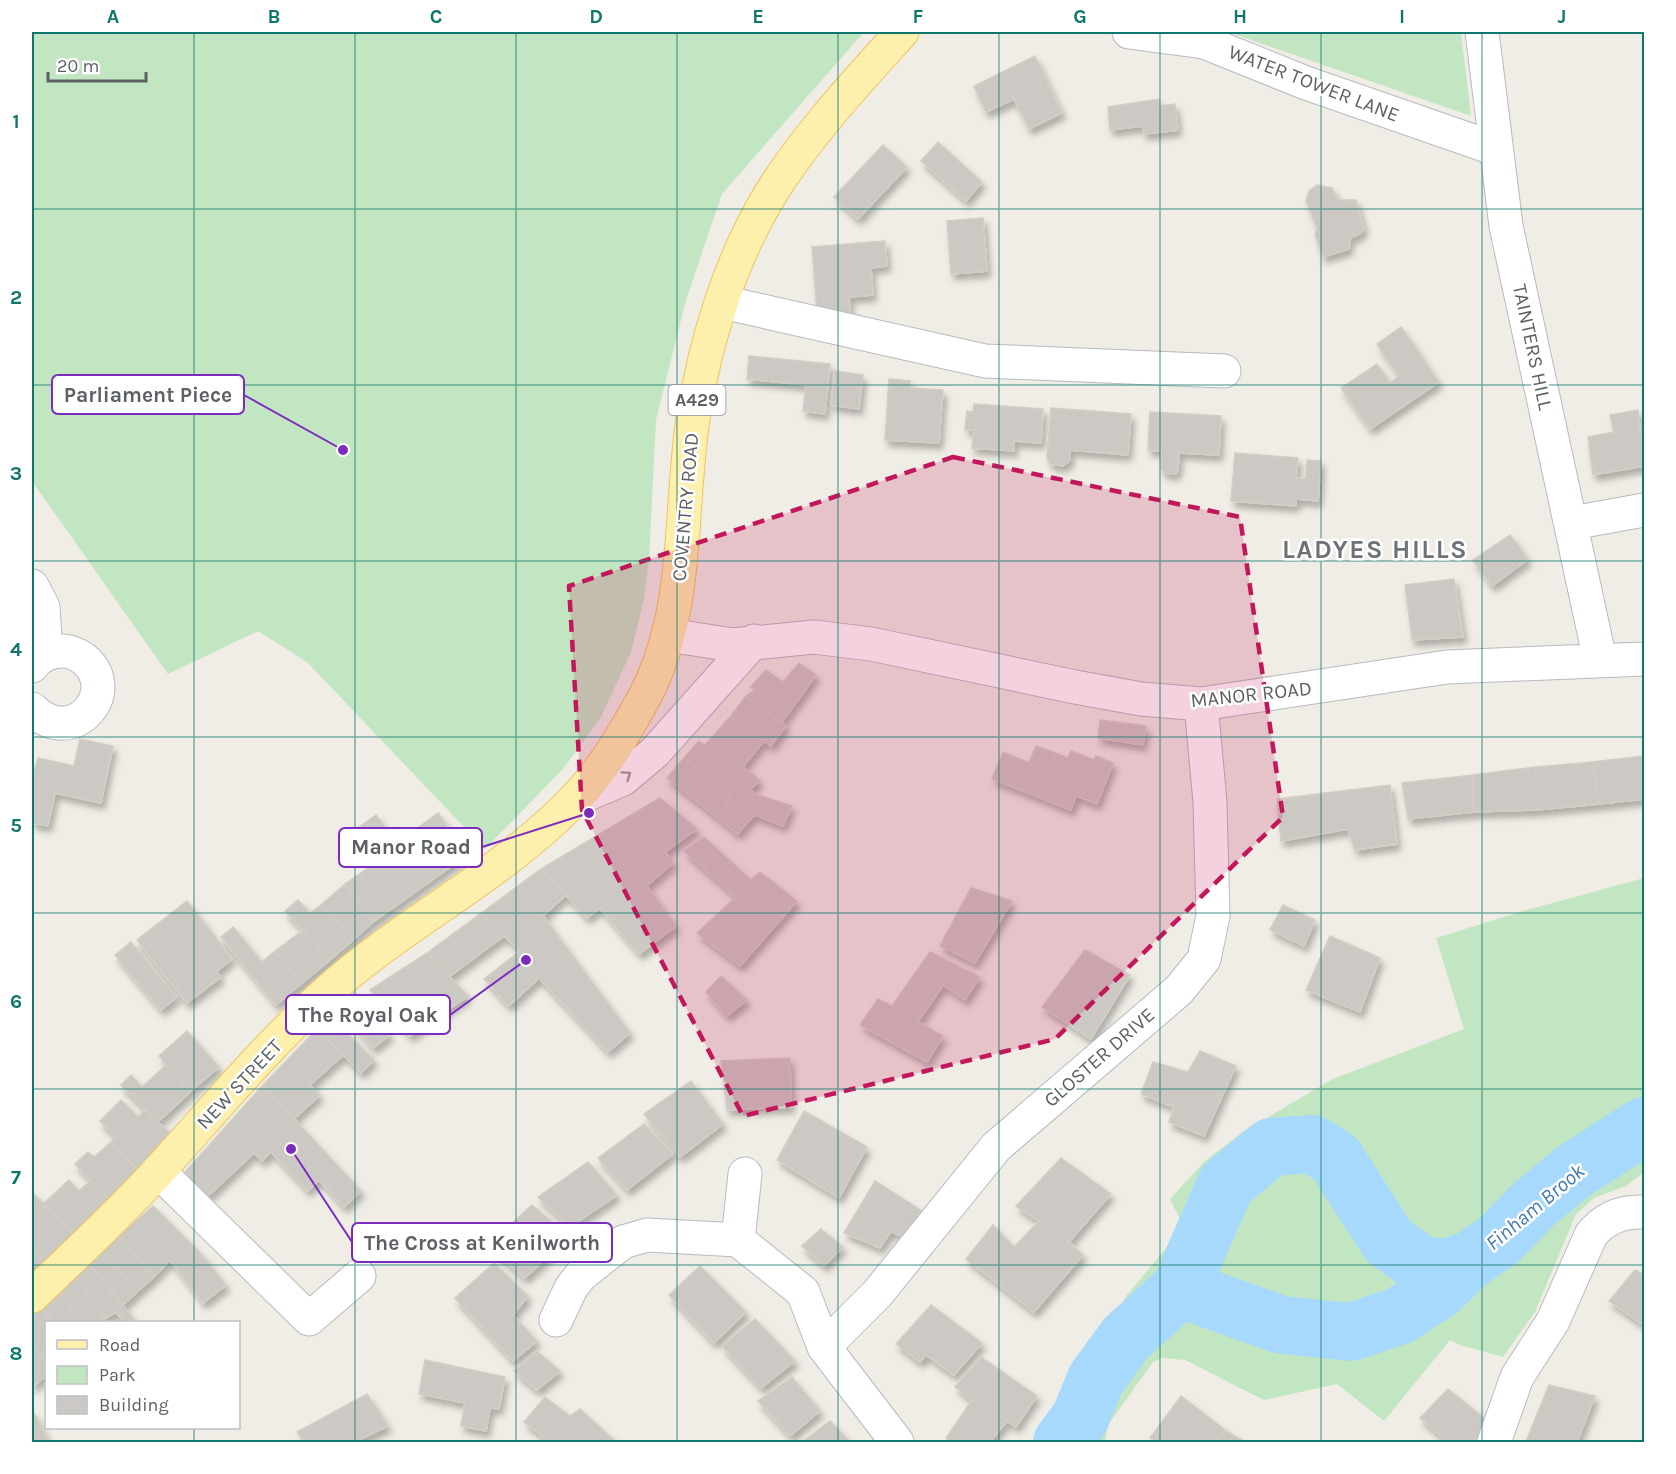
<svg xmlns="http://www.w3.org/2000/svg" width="1676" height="1474" font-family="Karla,sans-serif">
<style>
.green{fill:#c3e6c2}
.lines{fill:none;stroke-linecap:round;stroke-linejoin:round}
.river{stroke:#a7d9fd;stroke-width:58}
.building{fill:#ccc9c4;stroke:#d3cec3;stroke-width:1.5;filter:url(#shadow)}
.minor-casing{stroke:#b7babf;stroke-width:35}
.major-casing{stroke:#eec45f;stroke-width:35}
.minor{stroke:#fff;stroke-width:33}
.major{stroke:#fdefac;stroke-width:33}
.oneway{stroke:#9ea0a3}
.marked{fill:#c2185b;fill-opacity:0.2;stroke:#c2185b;stroke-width:4.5;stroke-dasharray:12 8;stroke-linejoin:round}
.grid{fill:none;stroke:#0f766e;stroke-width:1.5;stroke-opacity:0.55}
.labels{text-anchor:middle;stroke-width:5;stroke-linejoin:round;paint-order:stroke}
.shield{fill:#fff;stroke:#8e9093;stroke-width:1.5}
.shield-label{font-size:18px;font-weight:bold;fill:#5d6165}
.street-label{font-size:20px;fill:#5d6165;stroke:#fff}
.water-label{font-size:21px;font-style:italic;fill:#4379af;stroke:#fff}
.district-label{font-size:26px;font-weight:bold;letter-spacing:1.5px;fill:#6e7377;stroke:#fff}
.leader{fill:none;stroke:#7b2cbf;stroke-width:2}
.callout-dot{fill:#7b2cbf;stroke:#fff;stroke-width:2}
.callout{fill:#fff;stroke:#7b2cbf;stroke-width:2}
.callout-label{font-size:21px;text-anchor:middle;font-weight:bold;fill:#5d6165}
.neatline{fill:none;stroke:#0f766e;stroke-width:2}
.grid-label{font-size:20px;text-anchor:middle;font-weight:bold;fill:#0f766e}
</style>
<defs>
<filter id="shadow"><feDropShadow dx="3.5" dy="6" stdDeviation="3" flood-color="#0004"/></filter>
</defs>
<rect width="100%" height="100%" fill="#efede5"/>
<path class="green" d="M32 32H864L722 194 686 300 656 420 649 561 644 599 631 652 601 717 563 769 485 849 307 662 258 631 168 674 32 481Z
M1228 32H1461L1471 116Z
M1644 878V1172L1626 1186 1594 1198 1576 1214 1535 1312 1503 1357 1460 1345 1450 1340 1384 1421 1337 1384 1264 1400 1185 1360 1162 1358 1153 1362 1108 1425 1105 1442H1045L1071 1390 1127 1295 1184 1227 1170 1199 1205 1161 1244 1131 1333 1079 1464 1029 1436 938 1523 911Z"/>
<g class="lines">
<path class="river" d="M1180 1289 1282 1325 1351 1332 1399 1316 1439 1290 1470 1260
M1062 1442 1080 1418 1096 1379 1126 1338 1180 1289 1226 1184 1271 1147 1312 1144 1335 1158 1389 1242 1422 1265 1446 1268 1470 1260 1498 1241 1534 1204 1574 1171 1644 1126"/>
</g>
<path class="building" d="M1035 56 1062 113 1029 129 1014 99 986 112 974 86Z
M1159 99 1160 106 1175 104 1178 130 1144 134 1143 126 1110 130 1108 107Z
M938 142 982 182 966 201 921 161Z
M883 145 907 167 858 219 834 197Z
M1317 185 1332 188 1338 200H1356L1364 229 1360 234 1350 238 1349 249 1323 257 1315 235 1317 228 1306 201 1309 191Z
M983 218 987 271 951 274 947 221Z
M885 241 887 266 871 268 873 295 849 297 851 320 818 323 812 247Z
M1401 327 1439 382 1370 429 1341 388 1377 364 1390 383 1399 376 1377 344Z
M749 356 830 364 825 414 803 411 806 385 747 379Z
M835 371 863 375 859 409 831 405Z
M889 379 910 381V388L943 390 939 443 885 440Z
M974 404 1043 409 1041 443 1014 441V451L972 448 974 430H965L967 411 973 412Z
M1051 408 1131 414 1128 455 1070 450V460L1063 466 1051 464 1047 458Z
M1638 410 1640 430 1644 429V466L1593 475 1588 437 1614 432 1610 415Z
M1150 412 1221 416 1219 455 1179 453 1178 470 1176 474 1165 473 1161 468V451L1148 450Z
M1235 453 1298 458 1296 478 1306 479 1307 460 1321 461 1318 501 1296 499V506L1231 501Z
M1510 535 1528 559 1492 586 1473 560Z
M1454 579 1463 637 1412 640 1405 585Z
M799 663 816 675 802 695 783 682Z
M766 670 802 695 781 723 746 696 755 690 751 687Z
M746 696 786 726 771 746 731 716Z
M731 716 764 741 743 767 760 780 750 790 757 795 792 806 783 826 755 815 748 822 725 804 732 797 684 758 699 741 704 746Z
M1100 720 1146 726 1143 745 1098 738Z
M80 739 113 746 101 803 55 793 48 826 32 823V767L35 768 38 758 74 766Z
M1036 746 1068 758 1071 751 1094 760 1096 756 1113 763 1097 804 1076 796 1071 810 992 779 1003 752 1029 763Z
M1644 756V799L1599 804 1592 762Z
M684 758 732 797 725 804 748 822 738 834 667 778Z
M1592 762 1599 804 1536 810V767Z
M1536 767V810L1473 812V775Z
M1473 775V812L1408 819 1402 783Z
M1390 785 1397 844 1355 850 1348 829 1281 841 1277 799Z
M660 798 697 829 665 852 673 863 647 886 676 926 639 954 600 908 587 918 541 869Z
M438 813 467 855 373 922 345 884 381 859 358 828 376 815 397 843Z
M704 837 751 880 760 872 797 901 740 966 697 933 736 897 684 851Z
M541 869 566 895 543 916 630 1033 608 1052 539 978 509 1006 484 979 520 951 504 936 450 976 427 953Z
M345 884 373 922 353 940 322 904Z
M971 888 1012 901 975 963 940 946Z
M298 900 310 913 322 904 353 940 330 960 285 911Z
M187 901 232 959 216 972 221 977 187 1003 137 940Z
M1283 905 1315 920 1304 946 1270 930Z
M233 927 262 962 275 951 302 983 276 1005 221 937Z
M303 930 330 960 302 983 275 951Z
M1330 936 1380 958 1360 1012 1306 990Z
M131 942 177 997 161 1010 115 955Z
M1085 950 1130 975 1091 1039 1042 1007Z
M930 952 980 977 965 1000 943 985 918 1022 943 1036 927 1062 860 1025 878 999 892 1006Z
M427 953 468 996 410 1036 370 990Z
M721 976 747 1000 727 1016 706 992Z
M354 993 390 1035 373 1048 339 1008Z
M330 1016 374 1060 361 1073 317 1029Z
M317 1029 343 1055 310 1085 320 1095 294 1119 263 1085Z
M187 1031 219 1067 190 1092 159 1056Z
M1200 1051 1236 1066 1204 1136 1169 1122 1174 1107 1141 1094 1153 1062 1188 1072Z
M790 1058 791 1107 727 1110 721 1061Z
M166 1065 190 1092 158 1122 121 1085 131 1075 142 1087Z
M691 1081 723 1124 680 1157 644 1114Z
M263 1085 361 1191 344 1207 319 1180 308 1191 271 1152 262 1161 254 1153 207 1197 185 1172Z
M121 1100 138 1117 145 1110 172 1135 138 1170 111 1142 116 1137 100 1121Z
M804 1111 867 1147 839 1198 777 1160Z
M644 1124 673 1154 627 1190 598 1158Z
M111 1142 138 1170 109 1199 75 1164 88 1152 94 1157Z
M1061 1158 1111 1194 1069 1242 1083 1255 1034 1312 966 1259 993 1225 1014 1247 1039 1221 1016 1206Z
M588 1162 617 1195 570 1227 538 1197Z
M69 1180 79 1191 91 1180 109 1199 75 1236 43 1204Z
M875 1181 933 1218 921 1247 891 1231 880 1248 844 1233Z
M32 1192 75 1236 46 1264 32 1249Z
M532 1205 569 1236 525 1278 487 1246Z
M153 1206 203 1256 226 1285 203 1303 170 1260 154 1277 119 1236Z
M821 1229 843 1247 824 1266 802 1246Z
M119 1236 154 1277 137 1292 102 1251Z
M32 1249 46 1264 32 1277Z
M102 1251 137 1292 123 1305 89 1264Z
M494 1263 528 1296 513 1315 537 1341 513 1361 455 1298Z
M89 1264 134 1319 124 1322 116 1312 106 1318 76 1277Z
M700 1266 746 1312 714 1343 669 1295Z
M1635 1270 1643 1274 1644 1272V1325L1609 1301Z
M76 1277 106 1318 100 1322H83L59 1292Z
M59 1292 83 1322H53L42 1308Z
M931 1305 982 1343 954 1375 926 1355 920 1362 896 1344Z
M42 1308 53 1322H46V1361L32 1341V1317Z
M755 1319 795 1361 761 1388 722 1346Z
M32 1341 46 1361V1376L32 1387Z
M537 1351 560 1371 537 1390 514 1371Z
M981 1357 1037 1396 1016 1427 1007 1421 990 1442H952L946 1438 972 1400 955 1387Z
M425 1360 505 1377 499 1409 490 1408 486 1431 461 1426 465 1403 419 1394Z
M792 1377 820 1411 790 1436 758 1401Z
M1549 1385 1595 1396 1577 1442H1526Z
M1448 1389 1489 1422 1473 1442H1448L1420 1418Z
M367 1394 388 1426 355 1442H304L297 1432Z
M1181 1396 1225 1430 1216 1442H1157L1150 1438Z
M545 1397 570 1416 580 1409 616 1442H538L543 1436 524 1422Z
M33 1411 49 1442H32Z
M830 1421 850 1442H802Z
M1225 1430 1245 1442H1216Z"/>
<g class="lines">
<defs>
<path id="minor" d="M1129 32 1204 42 1306 83 1496 149
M1482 32 1506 226 1600 660
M722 302 985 361 1224 371
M1572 523 1644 510
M32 586 43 607 46 654
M668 635 733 645 814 637 871 644 1075 687 1141 699 1201 704 1447 667 1644 659
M32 666C39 656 50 651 63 651 71 651 78 655 84 659 123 692 72 750 32 709
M574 800 623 779 655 752 754 641
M158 1171 309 1319 359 1276
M738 1240 745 1174
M556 1320 571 1288 581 1275 623 1242 647 1235 738 1240 803 1292 824 1347 897 1442
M824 1347 877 1294 996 1147 1179 990 1204 959 1213 916 1210 802 1201 704
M1494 1442 1517 1377 1553 1321 1591 1235C1605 1217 1623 1211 1644 1212"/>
<path id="major" d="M32 1296C72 1258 114 1219 152 1178 209 1116 264 1048 328 991 405 922 502 875 574 800 604 769 626 731 646 694 690 608 679 511 693 419 705 342 730 260 771 193 808 134 856 83 902 32"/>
</defs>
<use href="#minor" class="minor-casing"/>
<use href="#major" class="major-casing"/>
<use href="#minor" class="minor"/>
<use href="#major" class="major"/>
</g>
<defs><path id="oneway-chevron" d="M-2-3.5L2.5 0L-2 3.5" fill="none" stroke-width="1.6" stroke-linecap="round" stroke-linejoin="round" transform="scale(1.5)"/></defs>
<use class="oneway" href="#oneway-chevron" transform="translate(627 775) rotate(-35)"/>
<path class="marked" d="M953 457 1240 517 1283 817 1055 1039 743 1116 582 810 569 586Z"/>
<path class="grid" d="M194 32V1322M355 32V1442M516 32V1442M677 32V1442M838 32V1442M999 32V1442M1160 32V1442M1321 32V1442M1482 32V1442M32 209H1644M32 385H1644M32 561H1644M32 737H1644M32 913H1644M32 1089H1644M32 1265H1644M194 1428V1442"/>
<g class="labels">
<rect class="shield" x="668.5" y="385" width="57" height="30" rx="4.5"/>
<g class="shield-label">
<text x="697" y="406">A429</text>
</g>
<g class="street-label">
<text transform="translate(1314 83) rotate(21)" y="7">WATER TOWER LANE</text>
<text transform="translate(1533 347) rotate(78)" y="7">TAINTERS HILL</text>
<text transform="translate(685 507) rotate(-85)" y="7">COVENTRY ROAD</text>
<text transform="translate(1251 694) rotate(-6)" y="7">MANOR ROAD</text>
<text transform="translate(1099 1057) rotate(-41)" y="7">GLOSTER DRIVE</text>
<text transform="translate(239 1084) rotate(-47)" y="7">NEW STREET</text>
</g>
<g class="water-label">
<text transform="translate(1535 1207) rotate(-40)" y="7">Finham Brook</text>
</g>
<g class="district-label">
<text x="1375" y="558">LADYES HILLS</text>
</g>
</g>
<path class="leader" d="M343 450L244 395M589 813L482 847M526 960L450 1015M291 1149L352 1242"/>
<g class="callout-dot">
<circle cx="343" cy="450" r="6"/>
<circle cx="589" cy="813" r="6"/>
<circle cx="526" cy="960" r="6"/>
<circle cx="291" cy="1149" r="6"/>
</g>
<g class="callout">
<rect x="52" y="375" width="192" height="39" rx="6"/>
<rect x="339" y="828" width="143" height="39" rx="6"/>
<rect x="286" y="995" width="164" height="39" rx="6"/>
<rect x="352" y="1223" width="260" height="39" rx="6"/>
</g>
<g class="callout-label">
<text x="148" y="402">Parliament Piece</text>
<text x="411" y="854">Manor Road</text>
<text x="368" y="1022">The Royal Oak</text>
<text x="482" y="1250">The Cross at Kenilworth</text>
</g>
<rect width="1676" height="1474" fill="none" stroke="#ffffff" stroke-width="66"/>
<rect x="45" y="1321" width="195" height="108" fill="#ffffff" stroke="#bec0c1" stroke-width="1.5"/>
<rect x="57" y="1340" width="30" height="9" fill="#fdefac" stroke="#bec0c1" stroke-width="1.5"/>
<text x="99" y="1351" font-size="18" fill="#5d6165">Road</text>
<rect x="57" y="1366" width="30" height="18" fill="#c3e6c2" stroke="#bec0c1" stroke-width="1.5"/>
<text x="99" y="1381" font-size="18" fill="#5d6165">Park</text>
<rect x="57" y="1396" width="30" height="18" fill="#ccc9c4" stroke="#bec0c1" stroke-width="1.5"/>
<text x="99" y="1411" font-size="18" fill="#5d6165">Building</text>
<path d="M48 72v9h98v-9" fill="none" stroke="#5d6165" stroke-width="3"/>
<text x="57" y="72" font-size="18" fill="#5d6165" stroke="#ffffff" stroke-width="4.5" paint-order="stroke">20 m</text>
<rect x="33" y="33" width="1610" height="1408" class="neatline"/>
<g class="grid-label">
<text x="113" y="23">A</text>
<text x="274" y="23">B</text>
<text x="436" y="23">C</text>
<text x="596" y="23">D</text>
<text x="758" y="23">E</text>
<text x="918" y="23">F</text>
<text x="1080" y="23">G</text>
<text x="1240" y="23">H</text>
<text x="1402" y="23">I</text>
<text x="1562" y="23">J</text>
<text x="16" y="128">1</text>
<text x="16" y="304">2</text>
<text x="16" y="480">3</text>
<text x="16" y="656">4</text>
<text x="16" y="832">5</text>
<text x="16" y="1008">6</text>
<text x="16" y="1184">7</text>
<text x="16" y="1360">8</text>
</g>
</svg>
